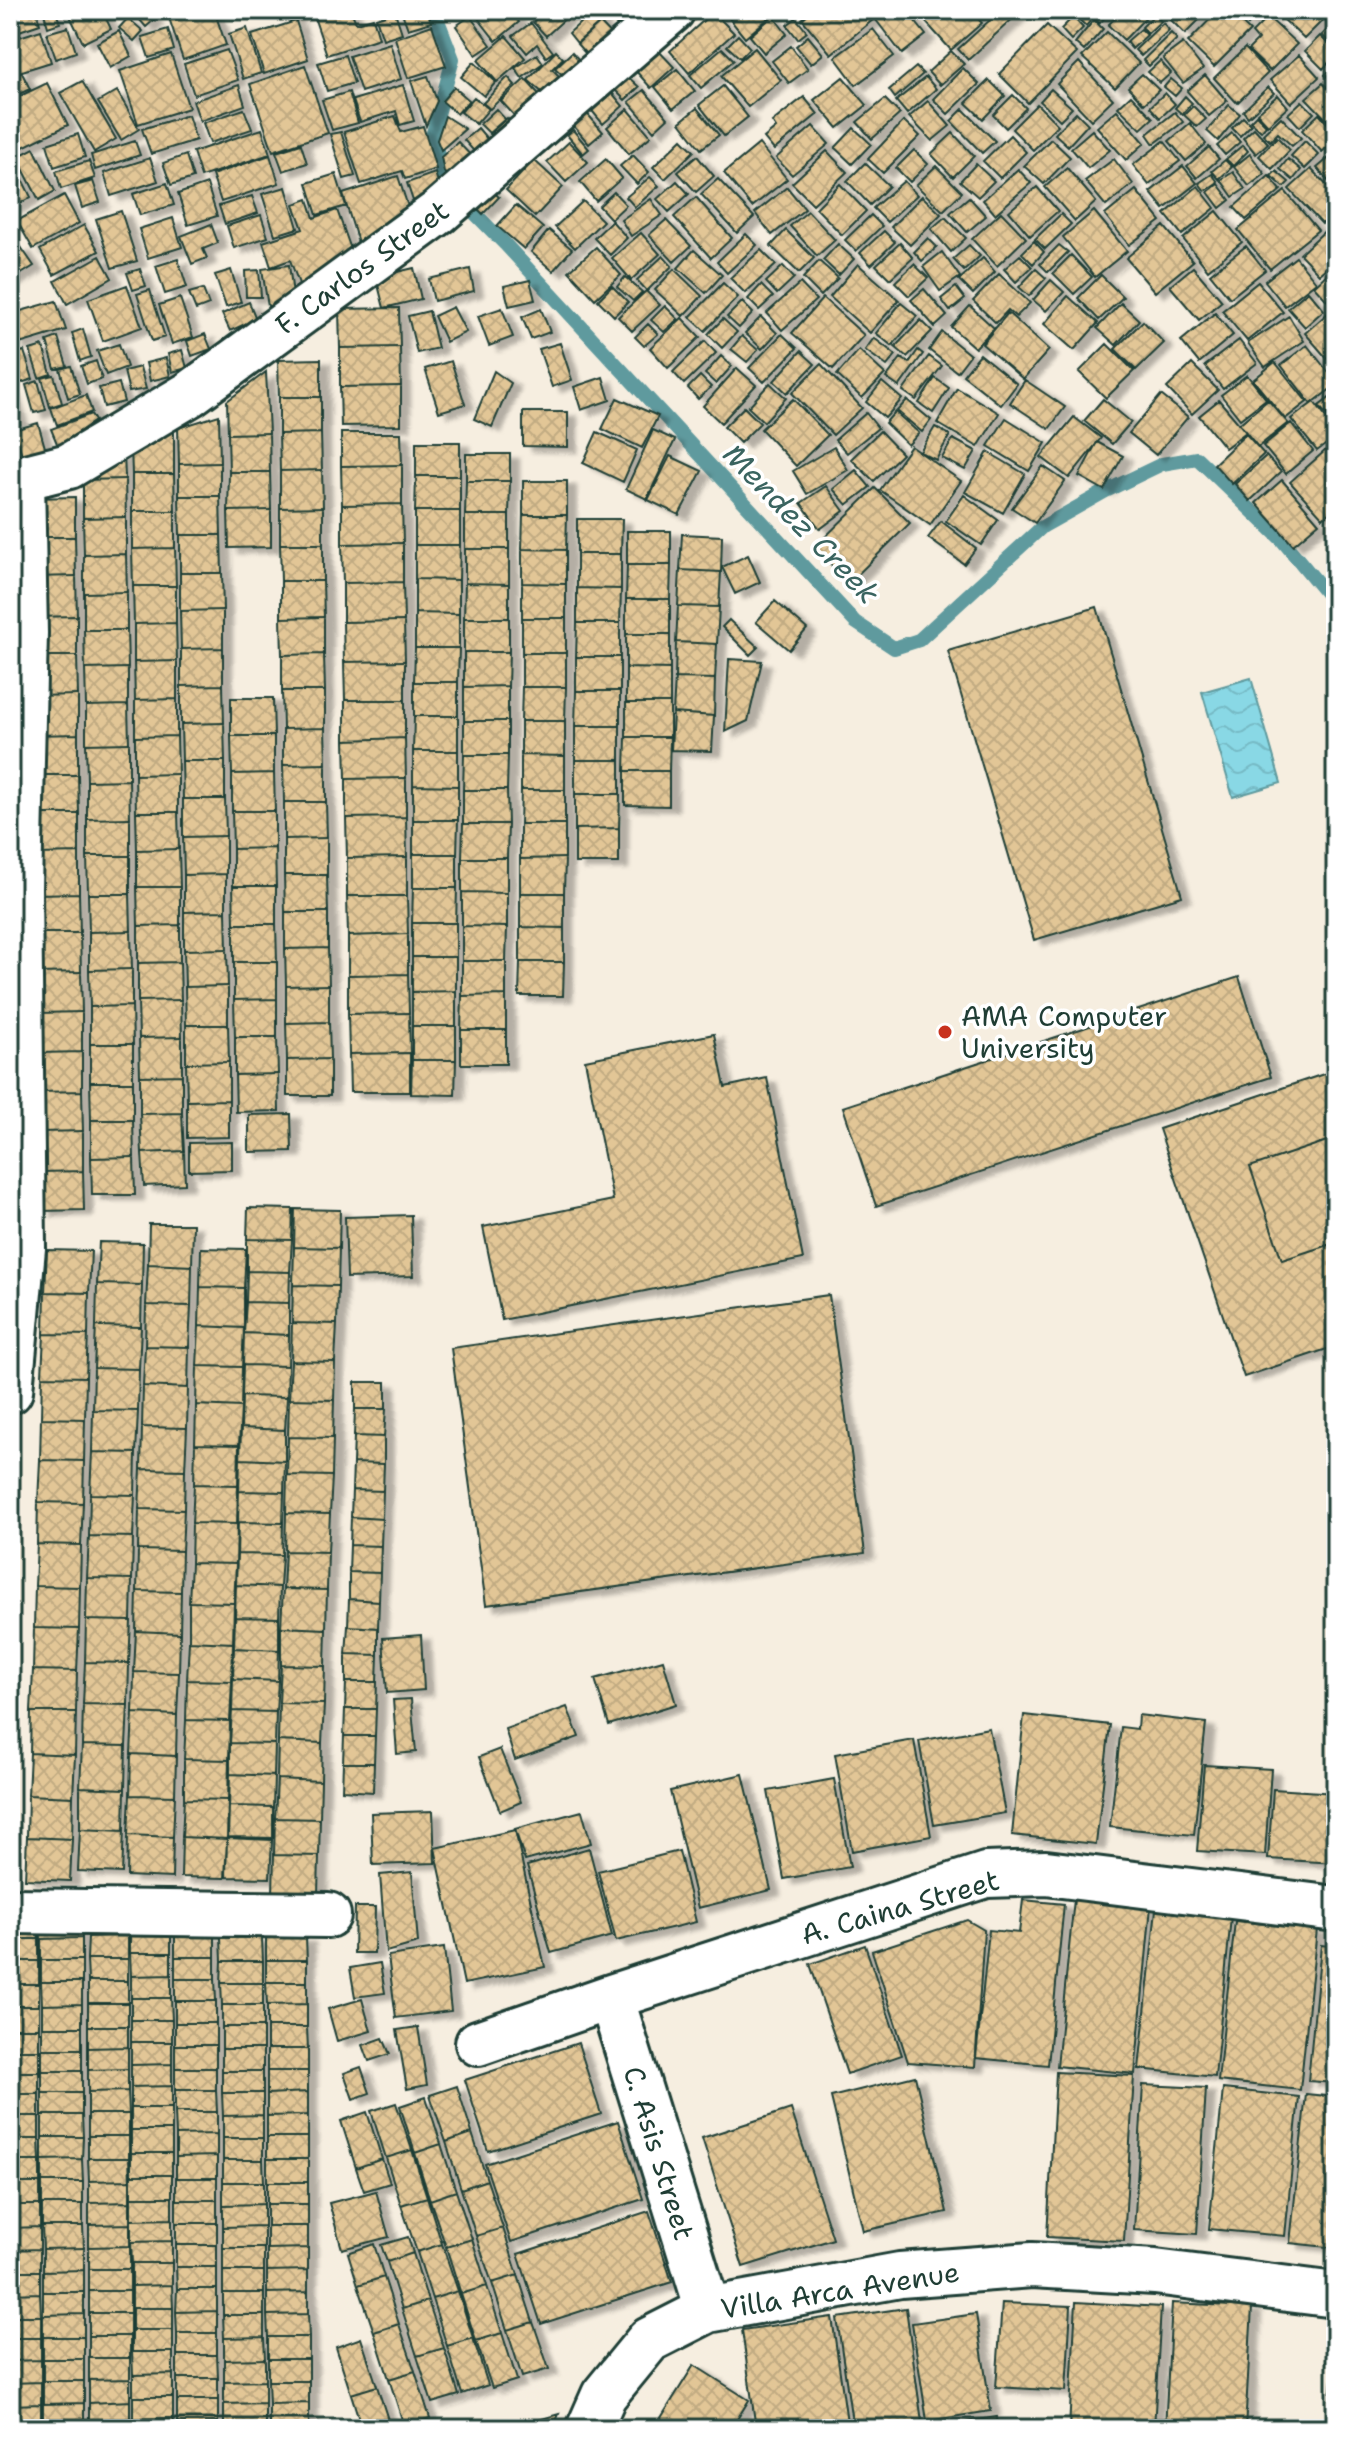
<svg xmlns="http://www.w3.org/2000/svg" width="1346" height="2439" font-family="'Shantell Sans',sans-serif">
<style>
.water{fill:url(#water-waves);stroke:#5f9a9e;stroke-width:2}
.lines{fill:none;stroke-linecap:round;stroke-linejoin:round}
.stream{stroke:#5f9a9e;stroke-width:14}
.building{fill:url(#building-cross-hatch);stroke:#1f3d34;stroke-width:2;filter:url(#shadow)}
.minor-casing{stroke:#1f3d34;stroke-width:50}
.minor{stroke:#fff;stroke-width:44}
.poi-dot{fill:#c8321e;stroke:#fff;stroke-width:3}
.labels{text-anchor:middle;stroke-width:7;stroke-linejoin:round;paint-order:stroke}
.street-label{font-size:28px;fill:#1f3d34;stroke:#fff}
.poi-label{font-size:28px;fill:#1f3d34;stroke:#fff;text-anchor:start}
.water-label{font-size:30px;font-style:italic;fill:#3a6460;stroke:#fff}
</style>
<defs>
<pattern id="water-waves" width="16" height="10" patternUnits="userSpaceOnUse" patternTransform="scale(2)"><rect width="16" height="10" fill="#89d8e5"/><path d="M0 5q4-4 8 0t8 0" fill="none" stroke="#76bac5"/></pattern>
<pattern id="building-cross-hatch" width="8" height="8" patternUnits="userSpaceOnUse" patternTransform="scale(2)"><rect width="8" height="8" fill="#e2c696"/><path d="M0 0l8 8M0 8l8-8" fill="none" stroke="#c1ab82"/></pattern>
<filter id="shadow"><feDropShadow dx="9" dy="5" stdDeviation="2" flood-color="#0004"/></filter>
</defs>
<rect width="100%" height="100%" fill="#f6eee0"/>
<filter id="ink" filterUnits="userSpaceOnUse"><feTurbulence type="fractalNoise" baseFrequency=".0125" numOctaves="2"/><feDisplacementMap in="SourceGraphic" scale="16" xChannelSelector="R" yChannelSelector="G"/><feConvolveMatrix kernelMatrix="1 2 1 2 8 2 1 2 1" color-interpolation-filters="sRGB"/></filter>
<g filter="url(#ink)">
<path class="water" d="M1251 678 1281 783 1233 797 1202 692Z"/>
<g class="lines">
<path class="stream" d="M434 10 453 59 433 133 444 182 505 244 855 622 894 648 919 640 1042 527 1106 491 1162 464 1197 458 1282 540 1336 605"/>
</g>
<path class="building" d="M10 10H36L40 24 10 34Z
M43 10H55L60 23 48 27Z
M67 10H102L111 29 83 43Z
M136 10H146L154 20 146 27 133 12Z
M193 10H214L226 45 183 60 169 18Z
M282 10H305L290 21Z
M325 10H351L356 23 373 18 379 38 327 55 313 14Z
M401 10H427L431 22 408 29Z
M478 10H510L519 22 496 41 474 13Z
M545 10H563L569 15 546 36 533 22Z
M623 10H658L627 37 612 20Z
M737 10H767L771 16 745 38 728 17Z
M813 10H867L874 19 831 54 802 19Z
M889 10H906L926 35 902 54 876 20Z
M936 10H970L982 23 951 50 924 20Z
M1001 10 1021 11 968 60 958 49Z
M1079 10 1090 21 1086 26 1074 15Z
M1089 10H1101L1107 15 1100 23 1087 12Z
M1123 10H1139L1146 17 1124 40 1108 25Z
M1172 10H1209L1185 34 1166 15Z
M1219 10H1228L1250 31 1214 67 1188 42Z
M1235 10H1259L1261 12 1248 25Z
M1284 10H1333L1304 39 1279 15Z
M593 11 602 21 577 43 569 33Z
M395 12 402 33 383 39 376 18Z
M713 12 734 33 689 73 670 51Z
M1154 15 1161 21 1148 33 1142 27Z
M470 16 491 45 476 55 456 26Z
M773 16 787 34 764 53 750 36Z
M1073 17 1083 28 1071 40 1061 29Z
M1268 17 1297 44 1270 71 1248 50 1258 40 1252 33Z
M128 18 143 31 134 41 119 28Z
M796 18 807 32 798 39 787 25Z
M1094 20 1103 29 1084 51 1075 43Z
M1336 20V39L1331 44 1322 35Z
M296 21 308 59 264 74 252 35Z
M531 23 553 52 546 57 537 44 527 53 513 36Z
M600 23 619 43 595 64 577 44Z
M1163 23 1169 30 1141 56 1135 50Z
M432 25 446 66 408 78 395 38Z
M1047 25 1077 53 1028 103 999 74Z
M68 27 76 52 56 59 47 33Z
M247 28 261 73 243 79 229 34Z
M168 29 174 50 149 58 142 37Z
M873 29 894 56 856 85 835 57Z
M1141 29 1147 35 1132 49 1126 42Z
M41 30 51 62 19 72 10 40Z
M119 31 131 56 110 68 97 43Z
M1107 32 1139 63 1115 88 1082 57Z
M1171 33 1177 39 1149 66 1143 60Z
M738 35 750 48 740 58 727 46Z
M506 36 525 58 497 82 478 60Z
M808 36 823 54 811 64 796 46Z
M1320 36 1336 52V55L1323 69 1305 51Z
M390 43 401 79 361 92 349 56Z
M1183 43 1203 69 1183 83 1163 58Z
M791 46 808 69 789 83 772 61Z
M722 48 734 60 701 88 690 75Z
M755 48 781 80 748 107 721 76Z
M1245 48 1268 73 1237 103 1214 78Z
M227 50 238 80 194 95 184 64Z
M658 50 674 67 651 88 635 70Z
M556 51 563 58 552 69 560 77 544 94 528 80Z
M951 51 964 64 940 85 928 72Z
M572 52 587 69 565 77 555 68Z
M171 54 189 108 138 124 120 71Z
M537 54 543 63 522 78 515 68Z
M345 55 354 83 327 91 318 63Z
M1299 55 1319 77 1291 103 1270 80Z
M1160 61 1171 73 1160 83 1148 72Z
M474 62 496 82 484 96 461 77Z
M1079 62 1113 99 1091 120 1057 84Z
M1336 63V85L1325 75Z
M305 65 328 133 273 151 250 84Z
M916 67 923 74 895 98 889 90Z
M963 68 979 84 948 114 933 99Z
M677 69 695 91 673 109 655 87Z
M21 71 30 89 10 98V77Z
M624 73 639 87 625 100 611 86Z
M1142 74 1159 90 1144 104 1128 87Z
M1205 75 1227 101 1209 116 1187 91Z
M428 76 437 101 426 126 411 81Z
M508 77 515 85 490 109 483 103Z
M843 77 867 105 838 128 814 100Z
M926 77 936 89 907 114 896 101Z
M525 79 546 102 521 123 501 101Z
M1171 79 1182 88 1175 96 1164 87Z
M989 80 1005 96 983 119 966 103Z
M82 81 116 139 94 152 60 93Z
M47 83 68 125 15 151 10 141V101Z
M1323 83 1336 97V129L1306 98Z
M239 85 245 105 200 121 193 101Z
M403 85 414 121 400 125 396 111 360 122 353 100Z
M723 86 748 117 724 136 699 105Z
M454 87 469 100 457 114 442 101Z
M1268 87 1274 93 1248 117 1243 111Z
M608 88 623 106 603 124 588 106Z
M1051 89 1072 108 1060 120 1040 101Z
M644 90 668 118 654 131 629 102Z
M117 91 139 129 121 140 98 102Z
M349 92 358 123 332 130 322 100Z
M1165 93 1175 104 1160 118 1150 107Z
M1013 95 1026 108 1006 128 993 115Z
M1131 95 1153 118 1141 129 1118 107Z
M1278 95 1288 107 1268 125 1257 113Z
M1185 96 1192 103 1182 114 1175 108Z
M474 97 489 109 476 124 461 112Z
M804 97 818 114 774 150 764 138 776 128 772 122Z
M885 99 900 114 872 139 857 122Z
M928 101 950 126 932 141 909 117Z
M1302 101 1314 113 1300 127 1288 114Z
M1037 104 1058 125 1033 150 1012 129Z
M1229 105 1240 114 1218 141 1207 131Z
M1193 106 1206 119 1197 127 1184 115Z
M697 108 719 135 701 149 680 122Z
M244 109 252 129 210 143 203 123Z
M496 109 505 119 489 133 480 124Z
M628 109 651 136 629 154 607 127Z
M963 109 995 141 982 153 951 121Z
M1117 110 1145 143 1126 160 1097 127Z
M585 111 603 132 589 144 571 123Z
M1076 112 1088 124 1068 146 1055 134Z
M1175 112 1183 122 1154 144 1147 134Z
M1319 114 1336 133V140L1322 152 1302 130Z
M188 115 196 140 151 154 142 129Z
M1256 115 1266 125 1261 131 1250 121Z
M395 116 401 132 423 126 436 169 405 179 402 171 361 184 344 132Z
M445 116 465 129 441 150 437 140Z
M1243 117 1251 125 1240 136 1232 128Z
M1281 117 1301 138 1292 146 1278 133 1270 141 1263 134Z
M507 118 516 128 498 144 489 134Z
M904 121 920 136 883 173 868 159Z
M1190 123 1206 144 1186 161 1169 141Z
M813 126 829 144 792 175 776 158Z
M478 128 493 146 479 157 464 140Z
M854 128 871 144 852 164 835 148Z
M1254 128 1268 143 1256 154 1243 138Z
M262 129 270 154 201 177 193 152Z
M573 130 589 149 583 154 567 135Z
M1092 130 1110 150 1088 168 1071 148Z
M341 132 355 176 344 179 330 134Z
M953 133 974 156 953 177 931 154Z
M1232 133 1240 142 1225 155 1217 146Z
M78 134 85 157 54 167 47 144Z
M1010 135 1026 152 1000 178 983 161Z
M1277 137 1290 150 1272 169 1259 156Z
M682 139 694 151 665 179 653 167Z
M1051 139 1070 157 1044 184 1024 166Z
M135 141 140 155 95 170 91 155Z
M1164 141 1180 161 1149 185 1133 165Z
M1305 141 1319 155 1305 169 1291 156Z
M458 142 474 159 450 181 444 172 441 157Z
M569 142 588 162 566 182 547 162Z
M301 144 307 163 283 171 276 152Z
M759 144 787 179 752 207 724 173Z
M1243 145 1248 151 1233 166 1226 159Z
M1209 147 1219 159 1197 178 1187 166Z
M34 148 55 191 39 200 17 157Z
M914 150 928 164 910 182 896 168Z
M827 151 847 172 813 204 792 183Z
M1250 154 1265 174 1249 186 1234 167Z
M10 155 31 197 10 209Z
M186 155 193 178 171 185 163 163Z
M270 155 279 183 221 202 212 175Z
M633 155 649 172 637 184 620 166Z
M697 156 714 176 696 192 678 172Z
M150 158 158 181 111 196 104 173Z
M1329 158 1336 166V190L1317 168Z
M606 159 622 178 596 201 580 182Z
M1114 159 1133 184 1106 206 1085 181Z
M1288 159 1301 170 1293 180 1280 169Z
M534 160 563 187 535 217 506 190Z
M1225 160 1232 167 1219 179 1212 171Z
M89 161 95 178 61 189 56 171Z
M865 163 889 186 870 205 847 181Z
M976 164 994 181 978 197 960 181Z
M936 166 962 192 943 211 916 185Z
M1183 166 1197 183 1164 209 1150 192Z
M1067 168 1096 202 1075 221 1045 187Z
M1018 169 1031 183 995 214 983 200Z
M1311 169 1336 195V212L1322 224 1289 189Z
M1276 171 1289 182 1284 187 1271 176Z
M1233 172 1245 189 1233 197 1221 180Z
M435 173 441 192 413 201 407 183Z
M336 174 346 206 317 215 307 183Z
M1212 174 1218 182 1205 191 1199 183Z
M398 176 411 216 360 249 343 194Z
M1269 176 1281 190 1246 220 1234 207Z
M650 177 659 186 635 207 626 197Z
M718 179 754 217 737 233 701 194Z
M93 181 100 202 82 208 75 186Z
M482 181 499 197 483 214 466 197Z
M677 181 689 194 669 212 657 199Z
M904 181 917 195 887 222 873 208Z
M167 183 174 205 140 215 133 194Z
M207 184 217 216 188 225 178 194Z
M840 184 866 211 842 235 816 208Z
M1218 184 1230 200 1220 208 1208 192Z
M1198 186 1215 208 1182 235 1165 214Z
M286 187 298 228 275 235 262 194Z
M787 187 805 209 772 235 755 213Z
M1037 187 1058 211 1030 236 1009 211Z
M1136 190 1161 221 1129 245 1105 215Z
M1285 191 1318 230 1270 269 1238 230Z
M614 192 626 205 611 219 599 206Z
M64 195 79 223 33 249 17 221Z
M252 196 258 213 225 224 219 206Z
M922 196 941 214 910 245 891 227Z
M696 197 732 238 711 258 674 217Z
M969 197 986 216 967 232 950 213Z
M308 199 314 218 337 210 353 255 301 289 290 260 271 267 263 242 303 229 294 204Z
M651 199 662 215 631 236 621 220Z
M583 201 603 221 575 248 555 227Z
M516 205 543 228 524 249 497 226Z
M121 211 137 261 112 268 96 219Z
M808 211 835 240 817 256 790 226Z
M1094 211 1127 251 1095 277 1063 237Z
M1217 211 1242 242 1208 270 1183 239Z
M1001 212 1026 238 997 266 972 239Z
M1061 214 1071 224 1045 249 1035 239Z
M261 215 268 237 234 248 227 226Z
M871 215 882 226 856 251 845 240Z
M945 217 966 238 951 252 931 229Z
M173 218 182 247 148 258 139 229Z
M666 220 691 246 674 262 649 235Z
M612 221 627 238 610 255 594 238Z
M211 224 218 243 203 249 207 258 192 264 181 236Z
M84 225 99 251 54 275 40 250Z
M1164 226 1193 261 1155 292 1126 258Z
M1330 226 1336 232V259L1319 274 1300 254Z
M549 230 572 249 553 271 531 252Z
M786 230 814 258 799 273 771 246Z
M884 231 895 242 871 265 860 253Z
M641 233 660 254 631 280 612 258Z
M746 234 757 245 727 273 717 262Z
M928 238 937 247 922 261 914 252Z
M1034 241 1044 252 1033 264 1022 253Z
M900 243 913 258 890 279 876 265Z
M838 244 854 259 839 275 823 260Z
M969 245 980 256 964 271 953 259Z
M1059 245 1068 252 1048 272 1040 264Z
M1246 246 1265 270 1230 298 1210 274Z
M21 247 34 266 10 281V254Z
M596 247 621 275 595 299 569 271Z
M694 250 722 275 706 293 678 268Z
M761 250 776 265 745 293 730 278Z
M942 252 960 277 940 291 923 267Z
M1020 255 1032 267 1016 282 1004 269Z
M1071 255 1092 277 1074 294 1053 273Z
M100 256 112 278 67 304 55 281Z
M663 256 672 266 647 291 637 280Z
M1296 257 1316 282 1285 306 1265 281Z
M983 258 995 272 973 294 959 280Z
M178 259 187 287 165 294 156 266Z
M819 261 838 278 821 296 803 278Z
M858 264 899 300 870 333 830 297Z
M914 264 928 278 909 296 895 282Z
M289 265 293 294 268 307 262 269Z
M783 266 794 278 777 294 766 282Z
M1193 267 1222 301 1199 320 1170 286Z
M414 268 421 299 384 308 376 277Z
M140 269 146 286 133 290 127 273Z
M470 269 474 291 434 301 429 279Z
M674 269 702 296 683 316 655 290Z
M1036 269 1046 278 1029 296 1019 287Z
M231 270 241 302 226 307 215 275Z
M259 270 261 297H246L245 271Z
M1328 273 1336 281V304L1333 307 1314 286Z
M999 274 1030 303 1016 317 1008 310 996 323 973 301Z
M1101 275 1123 297 1099 320 1078 298Z
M625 277 642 292 633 301 617 287Z
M530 280 535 300 509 306 504 286Z
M1051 280 1064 292 1046 311 1033 300Z
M1258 282 1283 312 1247 341 1222 311Z
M723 283 738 297 705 331 690 317Z
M800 283 816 300 782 330 767 313Z
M127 285 142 327 103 341 88 299Z
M761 285 773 297 759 310 748 299Z
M612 286 628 302 614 316 598 300Z
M956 287 965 299 950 311 941 299Z
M203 289 209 305 196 310 189 293Z
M924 289 947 316 935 327 911 300Z
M150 290 165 337 152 341 137 294Z
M646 291 660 305 632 331 618 317Z
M1308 291 1324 310 1305 327 1288 308Z
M1068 296 1098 323 1074 350 1044 324Z
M180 298 193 337 172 344 159 305Z
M823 298 864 335 833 369 792 333Z
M56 301 66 330 16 345 10 324V314Z
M249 302 256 319 230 331 222 314Z
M742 302 753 313 739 328 727 317Z
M901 303 917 316 892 346 876 333Z
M1121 303 1139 320 1116 345 1097 328Z
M665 306 678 319 664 332 651 320Z
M970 306 994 328 975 348 951 327Z
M453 307 466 332 446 342 434 316Z
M399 308 400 347 340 348 339 309Z
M502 308 513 337 489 346 478 316Z
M541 309 550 332 531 339 522 317Z
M429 311 438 348 417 353 408 316Z
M1008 313 1049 350 1023 379 982 344Z
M1215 313 1233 335 1199 363 1181 341Z
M1328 313 1336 322V369L1305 333Z
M1289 316 1304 341 1265 367 1248 343Z
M761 317 777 333 762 349 745 333Z
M682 318 700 337 668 368 650 348Z
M723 319 737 332 722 348 708 334Z
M921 320 932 331 907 357 895 347Z
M1143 321 1164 343 1136 370 1115 349Z
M648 324 658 334 644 346 635 337Z
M83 329 91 357 80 361 72 333Z
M942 332 970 355 957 372 929 350Z
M205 334 211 349 192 356 187 341Z
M782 334 797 348 764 382 749 368Z
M742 336 758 350 747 362 731 349Z
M58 337 67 366 55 369 47 341Z
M874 338 896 355 887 366 865 350Z
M1239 340 1257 363 1223 389 1205 366Z
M705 341 716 353 684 384 673 372Z
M560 343 572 380 552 387 539 349Z
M119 344 127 367 106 375 97 351Z
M1107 344 1134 371 1106 398 1079 372Z
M1307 345 1336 382V385L1311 404 1281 365Z
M43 346 51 374 39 378 30 350Z
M400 347 401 386 340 387V348Z
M182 350 187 368 172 372 168 354Z
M859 350 885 374 862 398 837 375Z
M918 350 923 354 899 387 886 378 901 358 909 363Z
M24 351 33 379 21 383 13 354Z
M801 351 815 364 787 393 774 381Z
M980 354 1017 384 1001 405 963 375Z
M721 356 732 366 716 384 705 374Z
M929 356 942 366 916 400 903 391Z
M166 358 170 376 150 381 146 363Z
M321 359V397H279L278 360Z
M96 361 102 379 87 384 81 366Z
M451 361 465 404 439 412 425 369Z
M1275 362 1307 402 1285 419 1253 380Z
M821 364 862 408 833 435 792 393Z
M1192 364 1218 390 1192 414 1167 388Z
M71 366 80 394 68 398 60 369Z
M140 367 146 389 129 392 124 371Z
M737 368 756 385 721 423 703 406Z
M494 371 511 383 492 427 474 419Z
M266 372 269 433 228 434 227 401Z
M54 375 62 403 50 407 42 378Z
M1247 375 1266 399 1240 419 1221 395Z
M700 376 711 387 698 399 688 388Z
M603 377 610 400 581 410 574 387Z
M935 378 949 388 933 413 919 403Z
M1025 380 1065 407 1049 429 1010 403Z
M38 381 46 410 34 413 26 385Z
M882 382 902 399 885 418 866 402Z
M119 383 124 402 104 407 99 388Z
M770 383 786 398 764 422 748 407Z
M401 386V425L341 426 340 387Z
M957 388 999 413 978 447 937 423Z
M10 390 20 424 10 427Z
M1336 393V426L1319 406Z
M86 395 92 412 57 425 51 408Z
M1161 395 1188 417 1156 455 1129 433Z
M279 397H321V433L279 434Z
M617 398 658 416 642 448 602 429Z
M793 399 828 435 796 466 761 429Z
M1103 399 1131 422 1112 444 1084 421Z
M907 400 931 420 922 432 897 411Z
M1219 400 1246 432 1225 448 1199 416Z
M1268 400 1288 423 1258 447 1239 424Z
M1314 402 1336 431V437L1317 451 1291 419Z
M744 407 760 423 740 443 724 427Z
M523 412H568V447L523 446Z
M895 412 919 433 908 445 885 423Z
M866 413 878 428 847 453 835 440Z
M91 414 95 421 58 446 51 429Z
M219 415 220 463 179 464 178 428Z
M1074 417 1101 438 1069 478 1041 457Z
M1006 418 1046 443 1029 471 988 446Z
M38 423 46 451 23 458 14 430Z
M1291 423 1313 451 1286 474 1263 446Z
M935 427 950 435 936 460 920 452Z
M653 430 675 440 647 499 626 489Z
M880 431 902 454 874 481 851 459Z
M174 432V474H132L131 446Z
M597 432 637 450 623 482 583 463Z
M269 433 270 472H229L228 434Z
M321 433 322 470 280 471 279 434Z
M341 433H401L402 465 341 466Z
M1246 434 1264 454 1232 484 1214 464Z
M953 439 976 451 965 470 942 458Z
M1336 441V507L1323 518 1290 482Z
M416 442H460V476H416Z
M1097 442 1123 456 1104 490 1079 476Z
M911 446 961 481 930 525 880 490Z
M834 447 848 470 807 494 793 471Z
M124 451 125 479 83 480Z
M988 452 1025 474 1003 513 965 492Z
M466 454H510V481H466Z
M670 456 702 471 679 515 648 500Z
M1266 456 1281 472 1250 501 1235 484Z
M220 463V496H179V464Z
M402 465V504L342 505 341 466Z
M1043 466 1065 481 1035 523 1012 508Z
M322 470 323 507 280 508V471Z
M856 470 870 487 847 505 833 489Z
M229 472H270L271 510 228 511Z
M132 474H174L175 511H132Z
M416 476H460V511H415Z
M125 479 126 517 83 518V480Z
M1282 480 1319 523 1293 545 1256 503Z
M466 481H510L509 515H465Z
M523 481H567V515H523Z
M826 486 844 511 820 529 801 503Z
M875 488 910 523 849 583 814 548Z
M964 495 998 520 981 545 946 521Z
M179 496H220L221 535H180Z
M75 497V537H33V498Z
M402 504 403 543 342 544V505Z
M323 507V544H280V508Z
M271 510V547L229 548 228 511Z
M132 511H175V548L132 549Z
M415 511H460V545H415Z
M465 515H509V549H465Z
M523 515H567L566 550 522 549Z
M126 517V554L84 555 83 518Z
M577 519H622L621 554H577Z
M941 521 976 548 964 564 928 538Z
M627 531H671V565H627Z
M682 534 722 536 721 572 680 570Z
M180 535H221L222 573H180Z
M33 537H75L76 576 33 577Z
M403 543V582L343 583 342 544Z
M280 544H323V581H281Z
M415 545H460L459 580 415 579Z
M175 548 176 586H133L132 549Z
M465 549H509V584L465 583Z
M522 549 566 550V584L522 583Z
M126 554 127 592 84 593V555Z
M577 554H621V589L577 588Z
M748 555 760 582 735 594 722 567Z
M627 565H671L670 599H626Z
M680 570 721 572 719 607 678 606Z
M180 573H222L223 610 180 611Z
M76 576 77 616 34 617 33 577Z
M415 579 459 580V614L415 613Z
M281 581H323L324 617 281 618Z
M403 582 404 621 343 622V583Z
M465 583 509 584V618H464Z
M522 583 566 584V618H522Z
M133 586H176V623L134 624Z
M577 588 621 589 620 623H577Z
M127 592V630H84V593Z
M626 599H670V634H626Z
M775 601 807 629 789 650 756 622Z
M678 606 719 607 717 644 676 642Z
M1097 607 1182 896 1034 940 948 651Z
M223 610V648L181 649 180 611Z
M415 613 459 614V648H415Z
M77 616V656H34V617Z
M324 617V654L282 655 281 618Z
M464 618H509V652H464Z
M522 618H566V653H522Z
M729 620 758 647 750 655 722 627Z
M404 621 405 661 344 662 343 622Z
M176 623 177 661 134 662V624Z
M577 623H620V657H576Z
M84 630H127L128 668 85 669Z
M626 634H670V669L626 668Z
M676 642 717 644 715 679 675 678Z
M223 648V685L181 686V649Z
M415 648H459L458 682H414Z
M464 652H509L508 686 464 687Z
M522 653H566V687H522Z
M324 654 325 691H282V655Z
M34 656H77L78 695 35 696Z
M576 657H620V691H576Z
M729 659 762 661 748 721 725 732Z
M177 661V699L135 700 134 662Z
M405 661V700H345L344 662Z
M128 668V705L86 706 85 669Z
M626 668 670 669V703H626Z
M675 678 715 679 714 716 673 713Z
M414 682H458V716H414Z
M223 685 224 723 181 724V686Z
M508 686V721H464V687Z
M522 687H566L565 721H521Z
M282 691H325V728L283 729Z
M576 691H620V726H575Z
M78 695V734L35 735V696Z
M231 698H273L274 736H231Z
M177 699V736L135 737V700Z
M345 700H405V738L345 740Z
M626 703H670V737H626Z
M128 705 129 743 86 744V706Z
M673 713 714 716 712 751 671 750Z
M414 716H458V751H413Z
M464 721H508V755H464Z
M521 721H565V756L521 755Z
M224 723 225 761H182L181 724Z
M575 726H620V760H575Z
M325 728 326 764 283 765V729Z
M78 734V775H36L35 735Z
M177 736 178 774 135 775V737Z
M231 736H274V773L232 774Z
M626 737H670L669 771H625Z
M405 738 406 778 346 779 345 740Z
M129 743V780L87 781 86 744Z
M413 751H458V786L413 785Z
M464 755H508L507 790H463Z
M521 755 565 756V790H521Z
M575 760H620V794H575Z
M182 761H225V799H183Z
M326 764V802H284L283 765Z
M625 771H669V806L625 805Z
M274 773 275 811H232V774Z
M178 774V812H136L135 775Z
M36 775H78L79 814H36Z
M406 778V817L346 818V779Z
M129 780 130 818 87 819V781Z
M413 785 458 786V820H413Z
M463 790H507L508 824H463Z
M521 790H565V824H520Z
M575 794H620L619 828 575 829Z
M183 799H225L226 836 183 837Z
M284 802H326L327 838 284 839Z
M232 811H275V848L233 849Z
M136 812H178L179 849 137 850Z
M36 814H79V853L37 854Z
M406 817 407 857 347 858 346 818Z
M130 818V856H87V819Z
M413 820H458L457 854H413Z
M463 824H508L507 858H462Z
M520 824H565V858L520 859Z
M619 828V863H575V829Z
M226 836V874L184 875 183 837Z
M327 838V875H284V839Z
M275 848 276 886H233V849Z
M179 849 180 887H137V850Z
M79 853V893L37 894V854Z
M413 854H457V888H413Z
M87 856H130V894H88Z
M407 857V896H347V858Z
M462 858H507V893L462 892Z
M565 858 564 893H520V859Z
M226 874V911L184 912V875Z
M284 875H327L328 912H285Z
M233 886H276V924H234Z
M137 887H180V925L138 926Z
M413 888H457L456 923H412Z
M462 892 507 893V927L462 926Z
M79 893 80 933H38L37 894Z
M520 893H564V928L520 927Z
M88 894H130L131 931 89 932Z
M347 896H407L408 934 348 936Z
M226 911 227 949 184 950V912Z
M285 912H328V948L285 949Z
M412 923H456V957H412Z
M234 924H276L277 962H234Z
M180 925V962L138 963V926Z
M462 926 507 927 506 961H462Z
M520 927 564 928V962H520Z
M131 931 132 969 89 970V932Z
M38 933H80L81 972 38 973Z
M408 934V974L348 975V936Z
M328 948 329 985 286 986 285 949Z
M227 949 228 986 185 987 184 950Z
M412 957H456V991L412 992Z
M462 961H506V995L462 996Z
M180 962 181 1000 138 1001V963Z
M234 962H277V999L234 1000Z
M520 962H564L563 996H519Z
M132 969V1006L90 1007 89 970Z
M81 972 82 1012 39 1013 38 973Z
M408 974 409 1013 348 1014V975Z
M1239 977 1271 1077 876 1206 843 1107Z
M329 985V1022L286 1023V986Z
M228 986V1025H186L185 987Z
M456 991V1026H412V992Z
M506 995V1030H461L462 996Z
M277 999V1037H235L234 1000Z
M181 1000 182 1037 139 1038 138 1001Z
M132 1006 133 1044H90V1007Z
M82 1012V1052L39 1053V1013Z
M409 1013 410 1053 349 1054 348 1014Z
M329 1022 330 1059 287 1060 286 1023Z
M186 1025H228L229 1062 186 1063Z
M412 1026H456V1060H412Z
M461 1030H506V1064H461Z
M714 1034 725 1087 767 1078 803 1259 502 1320 483 1227 613 1200 585 1060Z
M182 1037V1075L140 1076 139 1038Z
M235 1037H277L278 1074 235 1075Z
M90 1044H133V1082H90Z
M82 1052V1091L40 1092 39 1053Z
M410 1053V1092H350L349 1054Z
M330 1059V1096H287V1060Z
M412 1060H456L455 1095 411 1094Z
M229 1062V1100L187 1101 186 1063Z
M1336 1070V1138L1250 1167 1282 1260 1334 1243 1336 1249V1346L1244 1377 1159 1129Z
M278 1074 279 1111 236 1112 235 1075Z
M182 1075V1113L140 1114V1076Z
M90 1082H133V1120H91Z
M82 1091 83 1131 41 1132 40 1092Z
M229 1100V1137L187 1138V1101Z
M182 1113 184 1151 142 1153 140 1114Z
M291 1114 292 1151 249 1152V1115Z
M91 1120H133L134 1157 91 1158Z
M83 1131V1171L41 1172V1132Z
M1336 1138V1233L1331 1235 1334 1243 1282 1260 1250 1167Z
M232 1142V1170L189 1171V1143Z
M184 1151 185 1184 144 1186 142 1153Z
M134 1157 135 1195H92L91 1158Z
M83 1171 84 1210 42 1211 41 1172Z
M248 1208 293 1209 292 1240 247 1239Z
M295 1209 340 1210 339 1248 294 1247Z
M411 1215 413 1276 347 1278 345 1217Z
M149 1224H193L192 1266 148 1264Z
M247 1239 292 1240 290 1272 247 1271Z
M99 1242 143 1243 142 1285 97 1284Z
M294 1247 339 1248 338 1286 293 1285Z
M201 1248 246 1249 244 1288 200 1287Z
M47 1250 91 1251 89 1293 45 1292Z
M148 1264 192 1266 191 1306 146 1305Z
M247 1271 290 1272 289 1303 246 1302Z
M97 1284 142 1285 141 1327 96 1326Z
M293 1285 338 1286 337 1324 292 1323Z
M200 1287 244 1288V1328L199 1326Z
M45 1292 89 1293 88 1335 44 1334Z
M829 1295 865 1553 486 1605 451 1348Z
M246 1302 289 1303V1335L244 1333Z
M146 1305 191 1306 189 1347 145 1346Z
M292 1323 337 1324 335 1362 291 1361Z
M96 1326 141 1327 139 1369 94 1368Z
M199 1326 244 1328 242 1367 197 1366Z
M244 1333 289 1335 288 1366 243 1365Z
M44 1334 88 1335 86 1377 42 1376Z
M145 1346 189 1347 188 1388 143 1386Z
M291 1361 335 1362 334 1400 289 1399Z
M243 1365 288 1366 287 1397 242 1396Z
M197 1366 242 1367 241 1407 196 1405Z
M94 1368 139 1369 138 1411 93 1410Z
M42 1376 86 1377 85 1419 41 1418Z
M355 1382H386V1409H355Z
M143 1386 188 1388 187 1428 142 1427Z
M242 1396 287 1397 285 1430 241 1428Z
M289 1399 334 1400 333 1438 288 1437Z
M196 1405 241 1407 239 1445 195 1444Z
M355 1409H386L384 1437 354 1436Z
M93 1410 138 1411 136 1453 92 1452Z
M41 1418 85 1419 84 1461 40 1460Z
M142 1427 187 1428 185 1470 141 1469Z
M241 1428 285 1430V1461L240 1459Z
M354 1436 384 1437V1464L353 1463Z
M288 1437 333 1438 332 1476 287 1475Z
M195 1444 239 1445 238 1485 194 1484Z
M92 1452 136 1453 135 1495 90 1494Z
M240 1459 285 1461 284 1492 239 1491Z
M40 1460 84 1461 83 1503 38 1502Z
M353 1463 384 1464 383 1491 352 1490Z
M141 1469 185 1470 184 1510 139 1509Z
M287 1475 332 1476 330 1514 286 1513Z
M194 1484 238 1485 237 1524 192 1523Z
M352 1490 383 1491 382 1519 351 1517Z
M239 1491 284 1492 283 1523 238 1522Z
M90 1494 135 1495 133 1537 89 1536Z
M38 1502 83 1503 81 1545 37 1544Z
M139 1509 184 1510 182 1551 138 1550Z
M286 1513 330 1514 328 1552 285 1551Z
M351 1517 382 1519 381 1546 350 1545Z
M238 1522 283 1523 282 1555 237 1554Z
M192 1523 237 1524 236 1564 191 1563Z
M89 1536 133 1537 132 1579 87 1578Z
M37 1544 81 1545 80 1587 35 1586Z
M350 1545 381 1546 380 1573 349 1572Z
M138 1550 182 1551 181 1592 137 1591Z
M285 1551 328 1552 327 1590 283 1589Z
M237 1554 282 1555 280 1587 236 1585Z
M191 1563 236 1564 234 1603 189 1602Z
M349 1572 380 1573 379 1601 349 1599Z
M87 1578 132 1579 131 1621 86 1620Z
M236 1585 280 1587 279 1618 235 1617Z
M35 1586 80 1587 79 1629 34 1628Z
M283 1589 327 1590 326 1629 281 1627Z
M137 1591 181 1592 180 1633 136 1631Z
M349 1599 379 1601 378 1628 348 1626Z
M189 1602 234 1603 233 1643 189 1641Z
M235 1617 279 1618V1650L234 1648Z
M86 1620 131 1621 129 1663 85 1662Z
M348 1626 378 1628V1655L346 1654Z
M281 1627 326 1629 325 1666 281 1665Z
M34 1628 79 1629 77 1671 33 1670Z
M136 1631 180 1633 179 1673 134 1672Z
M421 1635 424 1690 387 1693 383 1638Z
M189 1641 233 1643 232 1681 187 1680Z
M234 1648 279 1650 278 1681 233 1679Z
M346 1654 378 1655 377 1682H346Z
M663 1660 676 1704 609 1725 595 1679Z
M85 1662 129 1663 128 1705 83 1704Z
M281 1665 325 1666 324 1704 279 1703Z
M33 1670 77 1671 76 1712H31Z
M134 1672 179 1673 177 1715 133 1713Z
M233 1679 278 1681 276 1712 232 1711Z
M187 1680 232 1681 230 1721 186 1720Z
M346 1682H377L376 1709H345Z
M411 1699 416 1752 397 1754 393 1700Z
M279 1703 324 1704 322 1743 278 1741Z
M83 1704 128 1705 126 1746 82 1745Z
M567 1707 579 1737 515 1760 505 1729Z
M345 1709H376L375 1736H344Z
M232 1711 276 1712 275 1744 230 1743Z
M31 1712H76L75 1755 30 1753Z
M133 1713 177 1715 176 1756 131 1754Z
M1024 1715 1110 1725 1096 1844 1012 1835Z
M1138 1715 1206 1723 1194 1835 1110 1827 1121 1727 1137 1729Z
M186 1720 230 1721 229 1760 184 1759Z
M989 1728 1005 1813 934 1825 919 1741Z
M344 1736H375L374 1763H343Z
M914 1740 931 1836 852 1851 835 1754Z
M278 1741 322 1743 321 1781 277 1779Z
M230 1743 275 1744 274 1776 230 1774Z
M82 1745 126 1746 125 1789 80 1787Z
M500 1749 521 1802 500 1811 479 1757Z
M30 1753 75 1755 73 1797 28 1795Z
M131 1754 176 1756 175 1796 130 1795Z
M184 1759 229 1760 228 1800 184 1799Z
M343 1763H374L373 1792 342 1790Z
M1204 1765 1271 1769 1265 1855 1197 1851Z
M230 1774 274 1776 273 1807 229 1806Z
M743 1774 771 1890 698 1908 670 1791Z
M277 1779 321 1781 320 1819 275 1818Z
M834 1779 850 1867 784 1879 768 1791Z
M80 1787 125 1789 124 1831 80 1829Z
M1273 1789 1336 1793V1863L1268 1859Z
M28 1795 73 1797 72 1839 27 1837Z
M130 1795 175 1796 173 1837 128 1835Z
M184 1799 228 1800 227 1839 182 1837Z
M229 1806 273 1807V1838L228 1837Z
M433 1811 435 1863 373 1865 371 1813Z
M582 1811 591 1843 525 1861 515 1829Z
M275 1818 320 1819 319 1856 274 1855Z
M80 1829 124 1831 122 1873 78 1871Z
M515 1830 545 1967 464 1984 435 1848Z
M128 1835 173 1837 172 1878 127 1876Z
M27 1837 72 1839 70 1881 25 1879Z
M182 1837 227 1839 225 1878 181 1877Z
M227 1838 272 1840 270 1878 226 1877Z
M589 1848 612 1936 551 1953 527 1866Z
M679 1851 696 1922 616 1941 598 1871Z
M274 1855 319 1856 318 1895 273 1893Z
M412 1872 418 1943 386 1952 380 1875Z
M1074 1899 1151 1906 1135 2074 1057 2066Z
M1023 1900 1064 1904 1048 2065 976 2058 989 1930 1019 1933Z
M355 1907H375L374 1953H354Z
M1156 1909 1231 1917 1215 2077 1139 2069Z
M82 1915V1938L41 1939 40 1916Z
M10 1917H39V1939H10Z
M967 1920 984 1930 975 2067 908 2062 872 1951Z
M1235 1921 1317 1929 1300 2090 1218 2081Z
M130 1931H171V1953H130Z
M175 1935H215V1957H175Z
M128 1936V1959H87L88 1937Z
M82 1938V1960H41V1939Z
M221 1938H262L263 1961H222Z
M266 1938H306L307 1960H266Z
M10 1939H39V1961H10Z
M865 1945 902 2055 847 2074 810 1964Z
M1321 1945 1336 1947V2083L1308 2081Z
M444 1948 451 2011 396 2018 388 1956Z
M130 1953H171V1975L131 1976Z
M175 1957H215V1979H175Z
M87 1959H128V1981H88Z
M41 1960H82V1982H41Z
M266 1960H307V1982H266Z
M10 1961H39V1984H10Z
M222 1961H263V1983H221Z
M380 1963 385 1993 355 1997 350 1968Z
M171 1975V1998H131V1976Z
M175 1979H215L216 2001H175Z
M88 1981H128V2003H88Z
M41 1982H82V2004L42 2005Z
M266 1982H307V2004L267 2005Z
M221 1983H263V2005H222Z
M10 1984H39V2006H10Z
M131 1998H171L172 2020H131Z
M362 1999 371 2031 337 2041 328 2009Z
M175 2001H216V2023H175Z
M88 2003H128V2026H88Z
M82 2004V2027H42V2005Z
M307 2004V2027H267V2005Z
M222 2005H263V2027H222Z
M10 2006H39V2028H10Z
M131 2020H172V2042H131Z
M175 2023H216V2045H175Z
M88 2026H128V2047L88 2048Z
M42 2027H82V2049H42Z
M222 2027H263V2049H222Z
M267 2027H307L308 2049H267Z
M418 2027 427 2085 407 2089 397 2030Z
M10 2028H39V2050H10Z
M383 2038 390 2054 369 2061 363 2045Z
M131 2042H172V2064L131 2065Z
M578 2043 601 2114 488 2151 465 2080Z
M175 2045H216V2068H175Z
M128 2047V2069L88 2070V2048Z
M42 2049H82V2071H42Z
M222 2049H263V2071H222Z
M267 2049H308V2071H267Z
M10 2050H39V2072H10Z
M172 2064V2086L131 2087V2065Z
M361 2067 370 2093 353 2099 344 2073Z
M175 2068H216V2090H175Z
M128 2069V2091L88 2092V2070Z
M42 2071H82V2093H42Z
M222 2071H263V2093H222Z
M267 2071H308V2092L267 2094Z
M10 2072H39V2094H10Z
M1056 2072 1134 2076 1124 2241 1047 2237Z
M915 2076 947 2212 863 2231 831 2097Z
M1143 2085 1206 2088 1197 2234 1134 2230Z
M172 2086V2108H131V2087Z
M457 2086 472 2133 446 2142 430 2095Z
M1223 2089 1299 2097 1285 2236 1209 2229Z
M175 2090H216L217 2112H175Z
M128 2091 129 2114H88V2092Z
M308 2092V2115L267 2116V2094Z
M42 2093H82V2115H42Z
M222 2093H263V2115L223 2116Z
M10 2094H39V2116H10Z
M1306 2094 1336 2097V2248L1290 2243Z
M426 2097 441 2144 415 2153 400 2106Z
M396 2103 412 2150 386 2158 371 2111Z
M131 2108H172V2130H131Z
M791 2109 833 2239 743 2267 702 2138Z
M175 2112H217V2134L176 2135Z
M367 2112 382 2159 356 2168 341 2121Z
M88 2114H129V2136H88Z
M42 2115H82L83 2137H42Z
M263 2115V2138H223V2116Z
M308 2115V2137H267V2116Z
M10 2116H39V2139H10Z
M618 2121 643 2199 511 2242 485 2164Z
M131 2130H172V2153H131Z
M472 2133 487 2180 461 2189 446 2142Z
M217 2134V2156L176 2157V2135Z
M88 2136H129V2158H88Z
M42 2137H83L82 2159 42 2160Z
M267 2137H308V2159H267Z
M223 2138H263V2160H223Z
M10 2139H39L40 2161H10Z
M441 2144 456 2191 430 2200 415 2153Z
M412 2150 427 2197 401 2205 386 2158Z
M131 2153H172V2175H131Z
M217 2156V2178H176V2157Z
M88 2158H129L130 2180 89 2181Z
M82 2159 83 2182H42V2160Z
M267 2159H308V2182H267Z
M382 2159 390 2183 364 2191 356 2168Z
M223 2160H263L264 2182H223Z
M10 2161H40V2183H10Z
M131 2175H172V2197H131Z
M176 2178H217V2200H176Z
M130 2180V2202L89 2203V2181Z
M487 2180 503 2228 476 2236 461 2189Z
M42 2182H83V2204H42Z
M223 2182H264V2204L223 2205Z
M267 2182H308V2204H267Z
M10 2183H40V2205H10Z
M376 2191 389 2237 342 2249 329 2203Z
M456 2191 472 2239 446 2247 430 2200Z
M131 2197H172V2219L131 2220Z
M427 2197 442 2244 417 2252 401 2205Z
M176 2200H217V2223H176Z
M130 2202V2224L89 2225V2203Z
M42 2204H83V2226H42Z
M264 2204V2226L223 2227V2205Z
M267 2204H308V2226H267Z
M10 2205H40V2227L10 2228Z
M649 2211 672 2282 541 2324 518 2254Z
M172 2219V2241L131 2242V2220Z
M176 2223H217V2245H176Z
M130 2224V2246L89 2247V2225Z
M42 2226H83L84 2248 43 2249Z
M264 2226V2248H223V2227Z
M267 2226H308V2248L267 2249Z
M40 2227V2249L10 2250V2228Z
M503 2228 518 2275 492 2283 476 2236Z
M408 2237 413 2253 387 2262 381 2245Z
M472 2239 487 2286 461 2294 446 2247Z
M172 2241V2263H132L131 2242Z
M374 2244 384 2277 358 2285 348 2253Z
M442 2244 458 2291 432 2299 417 2252Z
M176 2245H217V2267H176Z
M130 2246V2269H89V2247Z
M84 2248V2270L43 2271V2249Z
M223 2248H264V2271H223Z
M308 2248V2270L267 2271V2249Z
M40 2249V2271H10V2250Z
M413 2253 428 2301 402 2309 387 2262Z
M132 2263H172V2285L132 2286Z
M176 2267H217V2289H177Z
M89 2269H130V2291H89Z
M84 2270V2292H43V2271Z
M308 2270V2292L267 2293V2271Z
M10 2271H40V2293L10 2294Z
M223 2271H264V2293H223Z
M518 2275 533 2322 507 2330 492 2283Z
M384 2277 399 2324 374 2332 358 2285Z
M172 2285 173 2308H132V2286Z
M487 2286 502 2333 476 2341 461 2294Z
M177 2289H217V2311L176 2312Z
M89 2291H130V2313H89Z
M458 2291 473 2338 447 2346 432 2299Z
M43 2292H84V2314L43 2315Z
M308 2292V2314L267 2315V2293Z
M40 2293 41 2316H10V2294Z
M223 2293H264V2315H223Z
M428 2301 444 2348 417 2356 402 2309Z
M1076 2302 1161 2307 1154 2429H1069Z
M1002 2303 1071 2306 1066 2391 996 2387Z
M1172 2303 1252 2307 1245 2429H1165Z
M132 2308H173V2330H132Z
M906 2308 923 2429H853L837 2318Z
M217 2311V2333H177L176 2312Z
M89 2313H130V2336H89Z
M84 2314V2337H43V2315Z
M308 2314 309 2337H268L267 2315Z
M976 2314 991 2411 927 2421 912 2323Z
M223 2315H264V2337L224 2338Z
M10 2316H41V2338H10Z
M832 2317 848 2429H756L742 2330Z
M533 2322 549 2369 522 2377 507 2330Z
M399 2324 415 2371 389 2379 374 2332Z
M132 2330H173V2352H132Z
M177 2333H217V2355H177Z
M502 2333 517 2380 492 2388 476 2341Z
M89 2336H130V2358H89Z
M43 2337H84V2359H43Z
M264 2337 265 2359 224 2360V2338Z
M268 2337H309V2359H268Z
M10 2338H41V2360L10 2361Z
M361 2338 377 2386 351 2394 336 2347Z
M473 2338 488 2385 462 2394 447 2346Z
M1336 2339V2429H1327Z
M444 2348 459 2395 432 2403 417 2356Z
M132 2352H173V2374L133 2375Z
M177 2355H217L218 2378H177Z
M89 2358H130V2379L89 2380Z
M43 2359H84V2381H43Z
M265 2359V2381L224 2382V2360Z
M268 2359H309V2381H268Z
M41 2360V2382L10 2383V2361Z
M694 2365 749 2400 731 2429H654Z
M415 2371 430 2418 404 2426 389 2379Z
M173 2374V2397H133V2375Z
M177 2378H218V2400H177Z
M130 2379V2401L89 2403V2380Z
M43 2381H84V2403L43 2404Z
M265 2381V2403L224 2404V2382Z
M268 2381H309V2403L269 2404Z
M41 2382V2404L10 2405V2383Z
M377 2386 391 2429H362L351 2394Z
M133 2397H173V2418L133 2419Z
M177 2400H218V2422H177Z
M130 2401V2424H89V2403Z
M84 2403V2425L43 2426V2404Z
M265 2403V2425L224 2426V2404Z
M309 2403V2425L269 2426V2404Z
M41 2404V2426L10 2427V2405Z
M559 2414 553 2429H507Z
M997 2417 998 2429H926V2428Z
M173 2418V2429H133V2419Z
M177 2422H218V2429H177Z
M89 2424H130V2429H90Z
M84 2425V2429H43V2426Z
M265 2425V2429H224V2426Z
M309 2425V2429H269V2426Z"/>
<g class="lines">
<defs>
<path id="minor" d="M10 478H22L69 466 190 394 439 212 672 10
M10 1391 23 1248 19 888 25 633 22 478
M10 1911 328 1915
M611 1997 708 2310
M478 2043 611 1997 986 1875 1046 1873 1336 1909
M589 2429 604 2395 649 2340 708 2310 900 2275 1032 2265 1155 2272 1336 2295"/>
</defs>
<use href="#minor" class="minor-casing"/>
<use href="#minor" class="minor"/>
</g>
</g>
<circle class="poi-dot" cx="945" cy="1032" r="8"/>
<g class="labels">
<g class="street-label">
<text transform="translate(362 267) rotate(-36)" y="10">F. Carlos Street</text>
<text transform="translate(900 1907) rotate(-16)" y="10">A. Caina Street</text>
<text transform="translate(659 2153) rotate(73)" y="10">C. Asis Street</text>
<text transform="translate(840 2290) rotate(-9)" y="10">Villa Arca Avenue</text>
</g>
<g class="poi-label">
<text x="961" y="1026">AMA Computer<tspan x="961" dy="32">University</tspan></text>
</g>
<g class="water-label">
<text transform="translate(801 524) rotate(46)" y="10">Mendez Creek</text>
</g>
</g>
<rect width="1346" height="2439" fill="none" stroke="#fff" stroke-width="40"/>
<rect x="20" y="20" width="1306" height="2399" fill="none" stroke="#1f3d34" stroke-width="3" filter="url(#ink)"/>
</svg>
